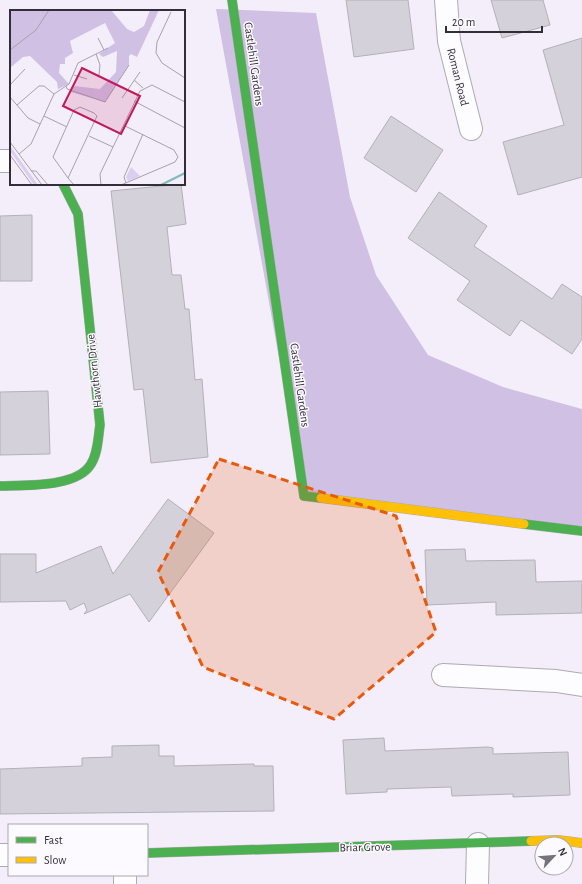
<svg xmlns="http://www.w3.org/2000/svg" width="582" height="884" font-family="'Alegreya Sans',sans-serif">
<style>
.forest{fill:#d0c1e4}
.building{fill:#d5d1da;stroke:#b4afb9}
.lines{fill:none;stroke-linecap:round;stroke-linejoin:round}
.street-casing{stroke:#aeaab3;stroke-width:24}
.fast-casing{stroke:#aeaab3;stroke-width:10}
.slow-casing{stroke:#aeaab3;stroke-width:10}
.street{stroke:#fdfcfe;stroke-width:22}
.fast{stroke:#4caf50;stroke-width:9}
.slow{stroke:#ffc107;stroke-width:9}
.marked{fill:#e8590c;fill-opacity:0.2;stroke:#e8590c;stroke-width:3;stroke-dasharray:8 5;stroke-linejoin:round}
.labels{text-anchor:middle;stroke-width:3;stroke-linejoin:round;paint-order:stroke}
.street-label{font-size:12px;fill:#322e37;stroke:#fcfaff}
.inset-river{fill:none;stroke:#82b9bc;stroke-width:2}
.inset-road{fill:none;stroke:#a6a1ab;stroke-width:1}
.view{fill:#c2185b;fill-opacity:0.15;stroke:#c2185b;stroke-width:2}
.inset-edge{fill:none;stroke:#322e37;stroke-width:2}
</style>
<rect width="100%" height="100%" fill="#f3eef9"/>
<path class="forest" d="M216 9 316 13 350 197 376 275 428 355 503 387 582 409V531L304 496Z"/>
<path class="building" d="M346 0H408L414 49 354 57Z
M491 0H543L550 25 502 38Z
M582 38V177L518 195 503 142 564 125 543 50Z
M391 116 443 150 416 192 364 158Z
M181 184 186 224 167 227 172 275H181L185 309H189L195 380 202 379 208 457 151 463 143 389 134 390 111 191Z
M439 192 487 226 474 246 552 299 562 284 582 297V339L572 354 521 320 510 336 457 300 470 281 408 238Z
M32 215V281H0V216Z
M48 391 50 454 0 455V392Z
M168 499 214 533 149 622 130 594 84 614 87 610 84 603 70 610 66 601 0 602V554H36V573L101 546 113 574Z
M465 549 466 561 535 560 536 582 582 581V613L496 615V602L427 605 425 550Z
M384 738 385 751 488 747 493 748V754L568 752 570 795 513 797V794L452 796 451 787 387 789V792L346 794 343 740Z
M159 745V756H174V766L254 764V766H273L274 811 0 814V769L82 766V758L112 757V746Z"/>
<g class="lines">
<defs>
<path id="street" d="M446 0 449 41 471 129
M0 161H11
M443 675 556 681 582 685
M0 855H9
M125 875V884
M477 884 478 844"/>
<path id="fast" d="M232 0 304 496 321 498
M0 486C24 485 77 488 91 464 98 453 98 438 100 425L78 214 63 184
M524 524 582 531
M147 853 531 841"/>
<path id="slow" d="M321 498 524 524
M531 841 558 840 582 843"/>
</defs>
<use href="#street" class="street-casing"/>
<use href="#fast" class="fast-casing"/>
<use href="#slow" class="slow-casing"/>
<use href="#street" class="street"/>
<use href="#fast" class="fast"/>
<use href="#slow" class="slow"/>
</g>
<path class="marked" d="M219 459 396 516 436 632 334 719 203 667 158 572Z"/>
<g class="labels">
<g class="street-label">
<text transform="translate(254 64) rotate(82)" y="4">Castlehill Gardens</text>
<text transform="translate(458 77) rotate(76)" y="4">Roman Road</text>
<text transform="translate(94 371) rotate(-96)" y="4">Hawthorn Drive</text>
<text transform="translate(300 385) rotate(82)" y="4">Castlehill Gardens</text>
<text transform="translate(365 847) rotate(-1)" y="4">Briar Grove</text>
</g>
</g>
<g transform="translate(10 10)">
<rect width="175" height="175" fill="#f3eef9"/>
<path d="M0 136 28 175H24L0 141ZM121 157 130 166 118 171 116 167Z" fill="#dccef0"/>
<path d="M0 0H101L117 19 124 22 134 16 140 0H149L127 47 121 44 119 46V55L95 92 61 82 64 76 90 79 106 62 107 41 93 47 89 44 105 33 95 13 60 31 63 43 55 48V54H50L49 63 59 74 48 79 47 72 20 46 13 47 0 58Z" fill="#d0c1e4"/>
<path class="inset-river" d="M151 175 175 163"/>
<path class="inset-road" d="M161 2 147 32 146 43 152 53 175 68M88 28 94 40M0 40 26 20 39 0M86 44 90 55 89 65M64 65 77 69M124 70 133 78M0 75 15 59M56 76 57 79 95 92 119 55M0 87 18 108 30 114M112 88 130 62M124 91 175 118M7 95 29 76H34L44 84M34 106 57 117M79 126 103 137M0 132 32 175M9 144 21 134 44 84 59 74 68 53 98 38M0 145 22 175M21 161H26L38 175M58 168 87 106 84 103 70 97 64 100 43 147 58 168 64 175M116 173 114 167 133 124M91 175 90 164 130 81 142 75 175 92M111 175 165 152 168 147 164 140 113 115"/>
<path class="view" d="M72 58 130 86 111 124 53 96Z"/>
<rect width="175" height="175" class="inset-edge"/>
</g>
<rect x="8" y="824" width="140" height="52" fill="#fcfaff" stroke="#aba8af"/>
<rect x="16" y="837" width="20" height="6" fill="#4caf50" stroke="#aba8af"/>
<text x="44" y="844" font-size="12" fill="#322e37">Fast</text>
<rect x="16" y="857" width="20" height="6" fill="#ffc107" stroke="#aba8af"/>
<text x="44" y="864" font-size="12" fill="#322e37">Slow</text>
<g transform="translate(554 856) rotate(64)"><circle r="19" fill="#fcfaff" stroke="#aba8af"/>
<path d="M0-3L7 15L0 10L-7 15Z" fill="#76717b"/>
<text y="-6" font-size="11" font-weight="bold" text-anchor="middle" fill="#322e37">N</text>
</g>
<path d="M446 26v6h96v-6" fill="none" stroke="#322e37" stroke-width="2"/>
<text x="452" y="26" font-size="12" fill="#322e37" stroke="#fcfaff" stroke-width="3" paint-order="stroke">20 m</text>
</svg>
